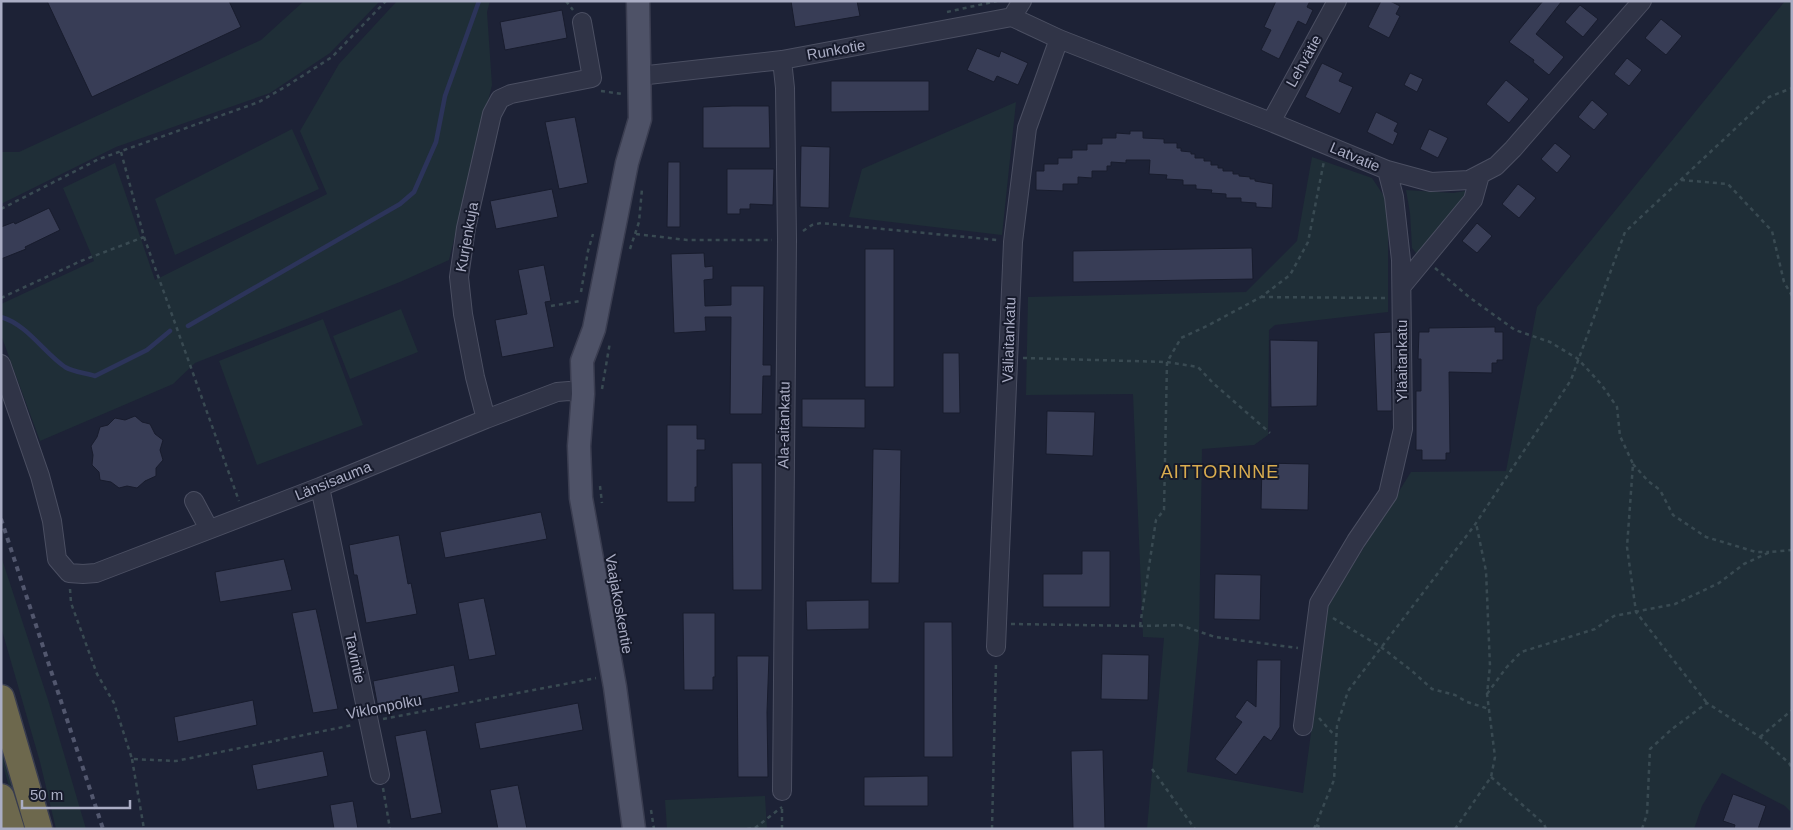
<svg xmlns="http://www.w3.org/2000/svg" width="1793" height="830" font-family="Arial,sans-serif">
<style>
.green{fill:#1f2e37}
.lines{fill:none;stroke-linecap:round;stroke-linejoin:round}
.stream{stroke:#2c345a;stroke-width:4.5}
.building{fill:#383d56;stroke:#181c2d}
.minor-casing{stroke:#4b4f62;stroke-width:20}
.major-casing{stroke:#3a3d50;stroke-width:25}
.highway-casing{stroke:#383c4e;stroke-width:29}
.path{stroke:#394a52;stroke-width:2.5;stroke-dasharray:4 4;stroke-linecap:butt}
.minor{stroke:#303447;stroke-width:18}
.major{stroke:#4e5267;stroke-width:22}
.highway{stroke:#6d684d;stroke-width:26}
.rail{stroke:#52576e;stroke-width:4;stroke-dasharray:5 5;stroke-linecap:butt}
.labels{text-anchor:middle;stroke-width:4;stroke-linejoin:round;paint-order:stroke}
.street-label{font-size:15px;fill:#aaadc4;stroke:#161a2b}
.quarter-label{font-size:18px;letter-spacing:1px;fill:#daad4f;stroke:#161a2b}
</style>
<rect width="100%" height="100%" fill="#1d2236"/>
<path class="green" d="M304 1H380L330 53 270 93 116 147 1 204V152H19L261 40Z
M397 1H490L487 12 492 85 449 260 400 282 195 363 173 384 40 441 1 335V304L94 261 63 188 115 163 155 280 327 194 300 131 339 64Z
M1785 1H1792V813L1785 806 1722 773 1702 806 1694 829H1147L1164 638 1143 637 1133 394 1026 395 1028 297 1246 292 1297 241 1312 157 1372 178 1388 202V312L1275 325 1269 330 1268 435 1254 445 1202 449 1199 639 1187 772 1303 793 1328 605 1411 472 1506 471 1537 307Z
M1016 102 1002 235 849 217 862 169Z
M292 129 319 189 175 255 155 199Z
M1406 190 1453 193 1465 191 1468 194 1423 253H1416L1412 248 1410 213Z
M401 309 418 352 350 379 333 336Z
M323 319 363 425 257 465 219 361Z
M1 556 49 703 86 829H56L40 762 1 627Z
M1 738 27 829H21L1 758Z
M765 796 767 829H667L665 800Z"/>
<g class="lines">
<path class="stream" d="M1 317C28 325 43 352 65 367 73 372 86 373 95 376L147 350 170 331
M188 326 400 204 414 192 436 142 445 96 479 1"/>
</g>
<path class="building" d="M47 1H229L241 27 92 97Z
M791 1H857L860 16 795 27Z
M1276 1H1310L1307 7 1313 10 1306 25 1298 21 1279 59 1261 50 1271 30 1264 27Z
M1381 1H1390L1400 6 1396 14 1400 16 1389 38 1368 27Z
M1543 1H1562L1536 34 1564 57 1549 75 1533 62 1534 60 1509 42Z
M1580 5 1598 19 1583 37 1565 22Z
M562 10 567 38 505 50 500 22Z
M1661 19 1682 36 1666 55 1645 38Z
M977 48 999 57 1001 51 1028 63 1018 85 997 76 994 82 967 70Z
M1627 58 1642 70 1629 86 1614 74Z
M1322 63 1343 73 1339 81 1353 87 1340 114 1305 97Z
M1410 73 1423 79 1417 92 1404 85Z
M1506 80 1529 99 1509 123 1486 104Z
M831 81H929V111L831 112Z
M1592 100 1608 114 1594 130 1578 117Z
M732 106H769L770 148H703V107Z
M1376 112 1398 123 1394 131 1398 133 1393 145 1367 132Z
M575 117 588 183 559 189 545 122Z
M1429 129 1448 138 1438 158 1420 149Z
M1130 131H1143V138L1164 139V143H1177V148H1181V151L1191 152V154H1195V158H1204V161H1211V165H1218V168H1223V171H1233V174H1239V176L1250 177V179H1255V181L1273 184 1272 208 1256 207V203L1241 202V198H1226V194L1211 193 1212 190 1196 189V185H1183V180L1166 179 1167 175 1149 174 1150 160H1126V163L1111 162V166H1107V171H1092V178L1078 177V184H1063V191L1036 190V171H1044V164H1058V158H1072V150H1087V144H1102V138H1116V133L1130 134Z
M1555 143 1571 156 1557 173 1541 159Z
M801 146 830 147 829 208 800 207Z
M668 162H680V227H667Z
M727 169H774L773 205 750 204V209H740V214H727Z
M1518 184 1536 198 1519 218 1502 204Z
M552 189 558 217 496 229 490 201Z
M49 208 60 230 25 247 26 249 1 259V227L14 222 15 224Z
M1477 223 1492 236 1477 253 1462 241Z
M1252 248 1253 279 1073 282V251Z
M865 249H894V387H865Z
M704 253 705 267 713 266V279L704 280 705 306 731 305V286H764L763 365H771V376H763L762 414H730L731 317H705L706 331 674 333 671 254Z
M544 265 551 301 545 302 554 347 502 357 495 320 527 314 518 270Z
M1495 327V332H1503V360H1497V363H1492V373L1449 372 1450 453H1446V460H1422V450H1416V391H1421V359H1418L1419 332H1429V328Z
M1391 332 1392 411H1377L1374 333Z
M1270 340 1318 341 1317 406 1271 407Z
M943 353H959L960 413H943Z
M802 399H865V428L802 427Z
M1047 411 1095 412 1093 456 1046 454Z
M135 416 142 422 150 424 155 434 163 440 160 450 163 460 156 468V476L145 481 137 488 127 486 119 488 111 482 100 480 99 472 92 465 93 455 91 446 97 437 100 427 108 425 115 418 125 420Z
M667 425H697V439H705V450H697V487H695V502H667Z
M873 449 901 450 899 583H871Z
M732 463H762V590H733Z
M1262 463 1309 464 1308 510 1261 509Z
M541 512 547 539 445 558 440 532Z
M399 535 408 584 411 583 417 614 366 623 357 575H354L349 545Z
M1082 551H1110V607H1043V574H1082Z
M284 559 292 590 220 602 215 572Z
M1215 574 1261 575 1260 620 1214 619Z
M484 598 496 655 469 660 458 603Z
M869 600V629L807 630 806 601Z
M316 609 338 709 313 713 292 613Z
M683 613H715V677H713V690H684Z
M924 622H952L953 757H924Z
M1102 654 1149 655 1148 700 1101 699Z
M737 656H769L767 712 768 777H738Z
M1257 660H1281L1280 727 1271 741 1264 736 1236 775 1215 759 1242 722 1235 717 1247 700 1256 707Z
M454 665 459 692 378 708 373 681Z
M253 700 257 725 178 742 174 717Z
M578 703 583 730 480 749 475 723Z
M426 730 442 813 411 819 395 736Z
M1103 750 1105 829H1073L1071 751Z
M323 751 328 776 257 790 252 765Z
M928 776V806H864V777Z
M518 785 527 829H498L490 790Z
M1733 794 1766 806 1758 829H1734L1735 825 1723 821Z
M353 801 358 829H334L330 805Z"/>
<g class="lines">
<defs>
<path id="minor" d="M1012 17 1059 39 1271 122 1387 170 1431 182 1469 180 1496 166 1513 149 1642 1
M1012 17 1022 1
M782 60 785 88 787 240 782 791
M639 76 782 60 1012 17
M1271 122 1337 1
M1402 286 1473 200 1480 175
M1 364 40 476 52 521 57 559 69 573 83 574 96 573 320 487 486 419 557 392 569 391 583 394
M486 419 475 377 463 314 459 277 466 228 492 114 500 99 511 94 592 78 582 22
M320 487 380 775
M194 501 209 529
M996 647 1013 242 1027 128 1059 39
M1303 726 1319 603 1356 541 1388 494 1403 429 1401 260 1394 197 1387 170"/>
<path id="major" d="M634 829 615 687 581 498 579 446 583 394 582 361 594 329 627 163 640 119 638 1"/>
<path id="highway" d="M1 698 39 829
M1 797 11 829"/>
</defs>
<use href="#minor" class="minor-casing"/>
<use href="#major" class="major-casing"/>
<use href="#highway" class="highway-casing"/>
<path class="path" d="M566 1 573 10
M947 12 997 1
M601 91 622 94
M121 152 144 237 239 501
M1681 180 1728 184 1772 231 1784 282 1792 296
M1 209 99 159 259 102 285 87 332 57 386 1
M803 231 812 225 821 223 997 240
M636 234 687 240H772
M630 249 639 222 642 189
M1435 268 1469 297 1515 330 1550 342 1578 359 1601 384 1617 407 1620 436 1633 464 1627 547 1636 612 1707 703
M581 292 588 251 593 234
M1261 297 1388 298
M1 298 81 261 144 237
M551 306 580 301
M1023 358 1167 362 1198 367 1213 383 1270 433
M602 389 610 342
M1633 464 1648 481 1660 490 1673 515 1706 537 1756 552H1769
M600 486 602 503
M70 589 71 603 97 674 114 703 132 759 176 761 353 725
M1333 618 1381 647 1412 671 1432 689 1455 695 1467 702 1489 709
M1011 624 1140 626 1180 625 1215 637 1298 648
M1140 626 1156 520 1164 510 1167 362 1181 338 1207 326 1261 297 1290 275 1308 242 1324 161
M1487 694 1506 668 1521 652 1595 629 1614 616 1675 604 1719 583 1744 564 1770 552 1792 550
M1319 718 1335 736
M383 719 596 678
M1760 737 1792 710
M132 759 144 829
M1152 769 1195 829
M1491 777 1544 824 1546 829
M383 788 390 829
M651 810 654 829
M1316 825 1324 829
M747 829 755 828 782 807
M782 829V808
M992 829 996 663
M1314 829 1334 780 1337 726 1348 691 1474 526 1571 380 1625 232 1769 97 1792 88
M1455 829 1491 777 1495 757 1487 694 1490 666 1486 571 1476 523
M1642 829 1647 814 1650 749 1672 729 1707 703 1760 737 1789 763 1792 768"/>
<use href="#minor" class="minor"/>
<use href="#major" class="major"/>
<use href="#highway" class="highway"/>
<path class="rail" d="M1 519 103 829"/>
</g>
<g class="labels">
<g class="street-label">
<text transform="translate(836 50) rotate(-10)" y="5">Runkotie</text>
<text transform="translate(1304 61) rotate(-61)" y="5">Lehvätie</text>
<text transform="translate(1355 157) rotate(23)" y="5">Latvatie</text>
<text transform="translate(467 237) rotate(-80)" y="5">Kurjenkuja</text>
<text transform="translate(1009 340) rotate(-88)" y="5">Väliaitankatu</text>
<text transform="translate(1402 361) rotate(-90)" y="5">Yläaitankatu</text>
<text transform="translate(784 425) rotate(-89)" y="5">Ala-aitankatu</text>
<text transform="translate(333 481) rotate(-22)" y="5">Länsisauma</text>
<text transform="translate(619 604) rotate(80)" y="5">Vaajakoskentie</text>
<text transform="translate(355 658) rotate(78)" y="5">Tavintie</text>
<text transform="translate(384 707) rotate(-11)" y="5">Viklonpolku</text>
</g>
<g class="quarter-label">
<text x="1220" y="478">AITTORINNE</text>
</g>
</g>
<rect width="1793" height="830" fill="none" stroke="#aaadc4" stroke-width="5"/>
<path d="M22 800v8h108v-8" fill="none" stroke="#aaadc4" stroke-width="2.5"/>
<text x="30" y="800" font-size="15" fill="#aaadc4" stroke="#161a2b" stroke-width="4" paint-order="stroke">50 m</text>
</svg>
